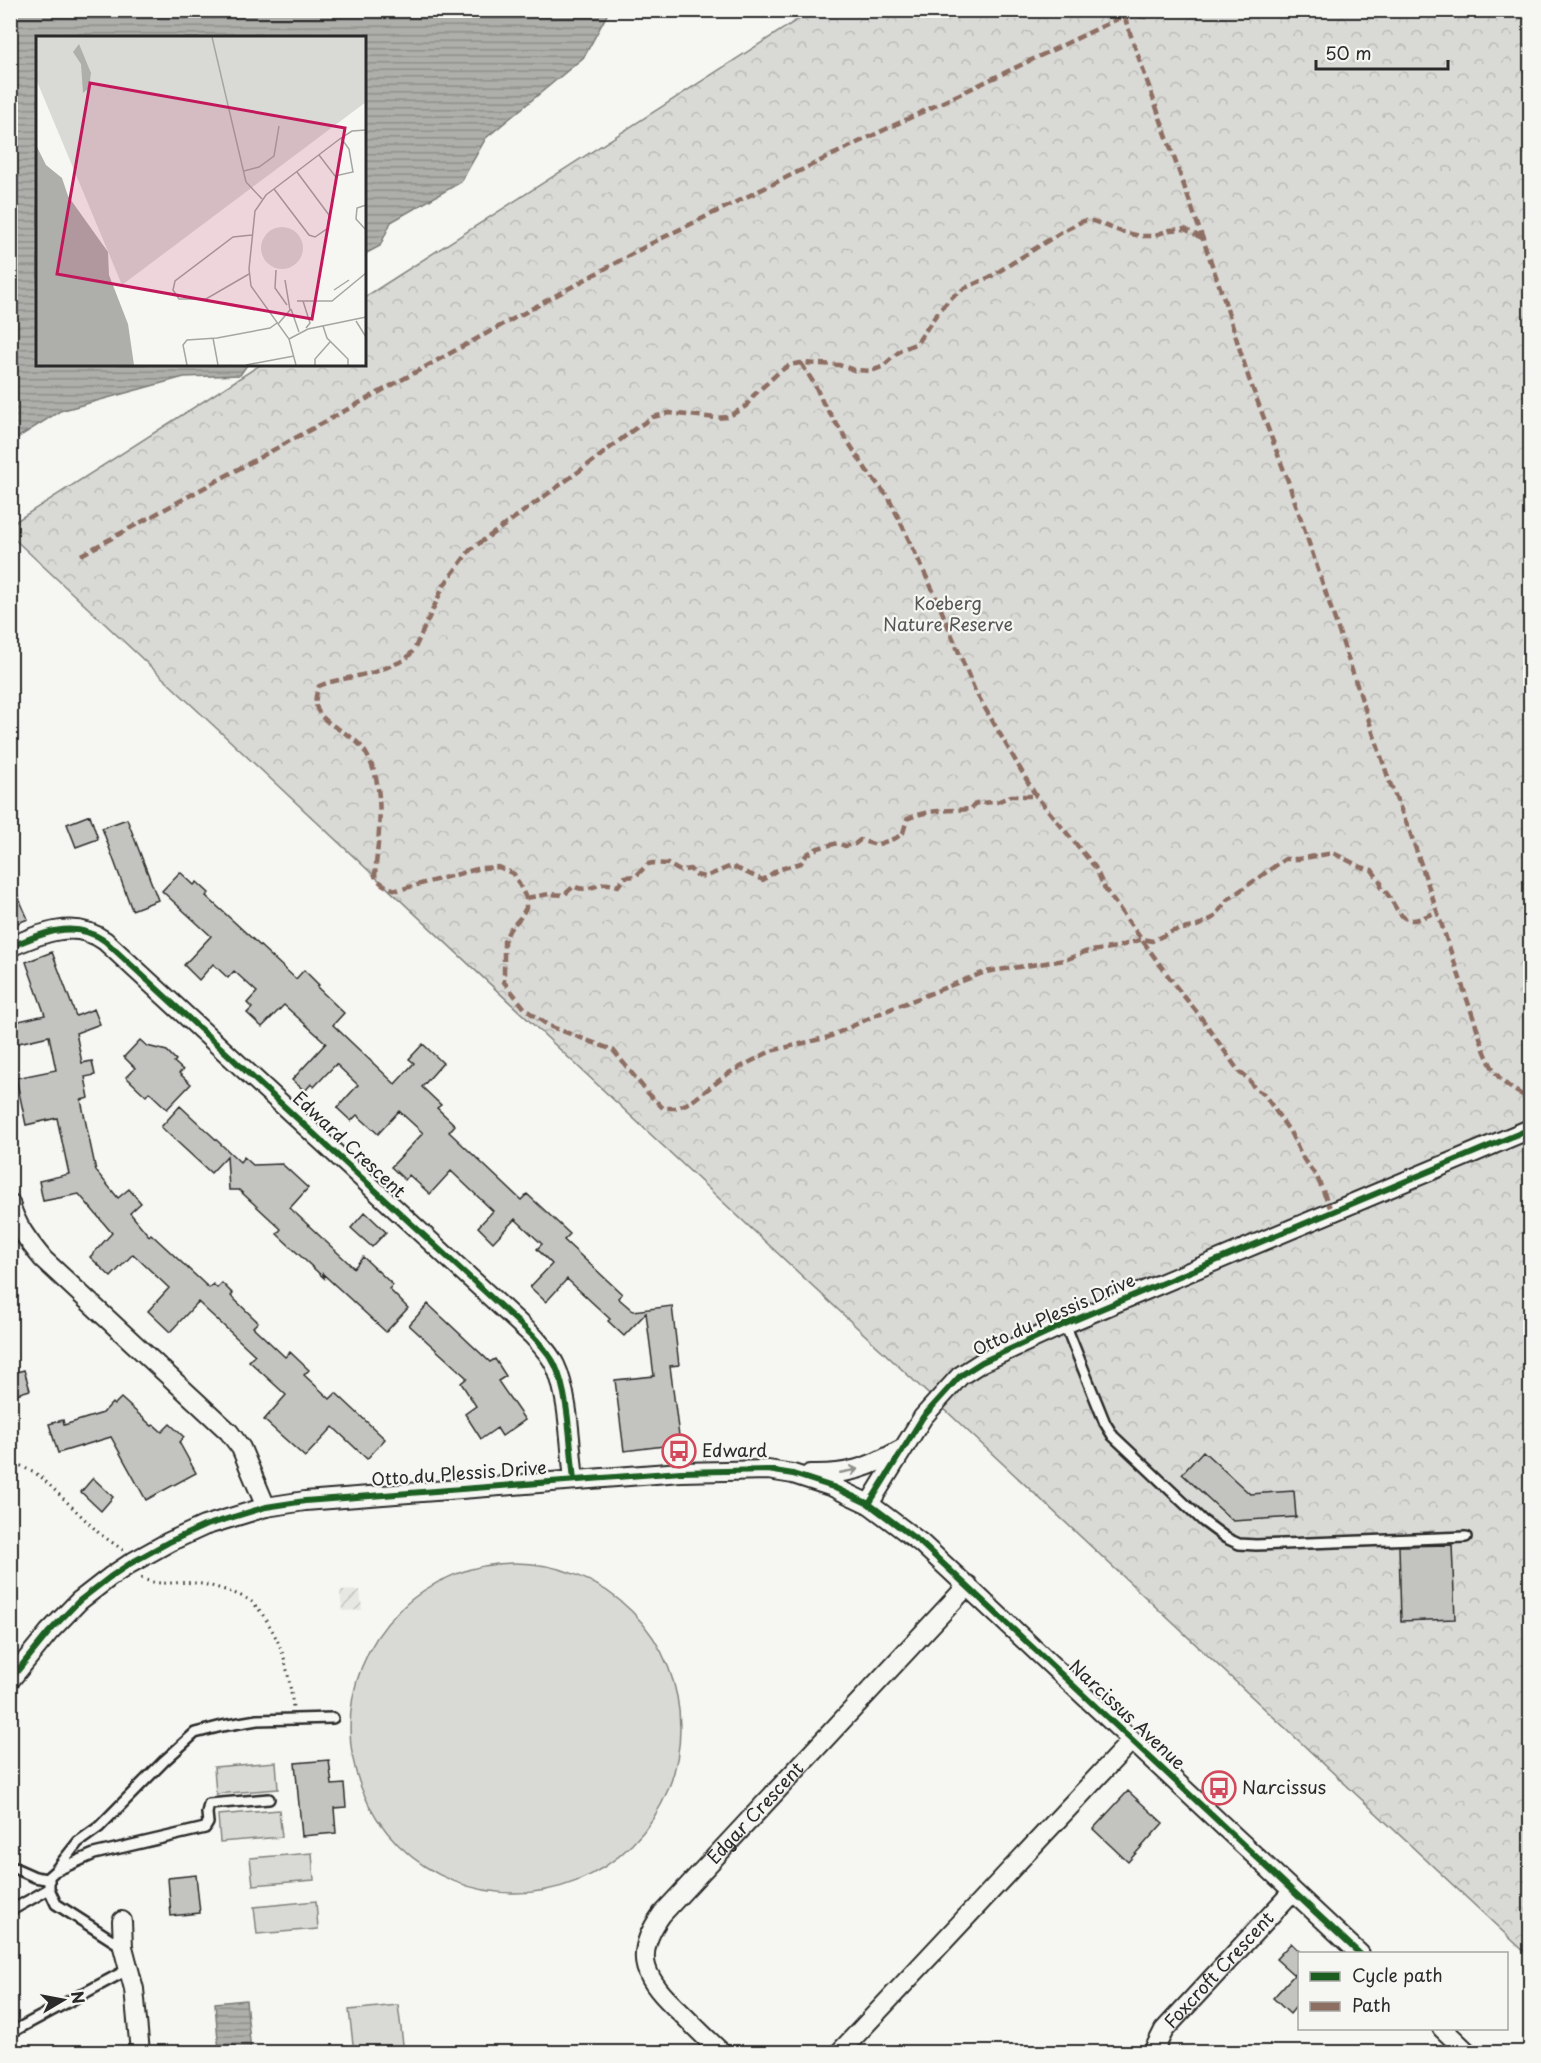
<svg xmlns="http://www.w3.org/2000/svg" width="1541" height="2063" font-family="'Playpen Sans',sans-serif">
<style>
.industrial{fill:url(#industrial-furrows)}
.park{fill:url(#park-crowns);stroke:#828280;stroke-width:1.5}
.pitch{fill:#d9d9d5;stroke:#828280;stroke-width:1.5}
.water{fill:url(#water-rules);stroke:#7a7a78;stroke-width:1.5}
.building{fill:#c3c3c0;stroke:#2b2b2b;stroke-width:1.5}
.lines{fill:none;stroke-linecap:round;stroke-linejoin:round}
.lane-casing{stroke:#2b2b2b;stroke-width:14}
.street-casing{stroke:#2b2b2b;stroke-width:22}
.path{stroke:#2b2b2b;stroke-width:3;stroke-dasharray:1.5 4.5;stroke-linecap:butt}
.lane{stroke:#f6f6f2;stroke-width:9}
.street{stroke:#f6f6f2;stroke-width:18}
.quiet{stroke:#8d6e63;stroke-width:4.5;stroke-dasharray:9 4.5;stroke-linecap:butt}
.cycleway-casing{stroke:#f6f6f2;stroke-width:10}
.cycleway{stroke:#1b5e20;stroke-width:6}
.oneway{stroke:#90908e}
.labels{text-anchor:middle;stroke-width:4.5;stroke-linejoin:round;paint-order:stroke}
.park-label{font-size:18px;fill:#565656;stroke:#f6f6f2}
.street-label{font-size:18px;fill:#2b2b2b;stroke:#f6f6f2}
.poi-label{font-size:18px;fill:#2b2b2b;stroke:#f6f6f2;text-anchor:start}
.inset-road{fill:none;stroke:#a5a5a2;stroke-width:1.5}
.view{fill:#c2185b;fill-opacity:0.15;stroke:#c2185b;stroke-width:3}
.inset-edge{fill:none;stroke:#2b2b2b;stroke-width:3}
</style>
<defs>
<pattern id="industrial-furrows" width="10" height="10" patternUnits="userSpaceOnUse" patternTransform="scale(1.5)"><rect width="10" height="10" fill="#e7e7e3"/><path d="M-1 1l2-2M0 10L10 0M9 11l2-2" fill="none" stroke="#c6c6c3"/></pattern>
<pattern id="park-crowns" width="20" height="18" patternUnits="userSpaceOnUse" patternTransform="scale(1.5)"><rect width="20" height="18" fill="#d9d9d5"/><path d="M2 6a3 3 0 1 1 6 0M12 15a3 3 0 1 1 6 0" fill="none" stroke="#babab7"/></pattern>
<pattern id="water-rules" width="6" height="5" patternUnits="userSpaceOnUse" patternTransform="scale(1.5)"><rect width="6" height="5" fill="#aeaeab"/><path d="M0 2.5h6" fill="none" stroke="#8e8e8b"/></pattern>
</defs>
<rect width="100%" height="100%" fill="#f6f6f2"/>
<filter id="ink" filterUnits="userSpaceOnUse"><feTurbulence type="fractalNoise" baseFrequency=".0167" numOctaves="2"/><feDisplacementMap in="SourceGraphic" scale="12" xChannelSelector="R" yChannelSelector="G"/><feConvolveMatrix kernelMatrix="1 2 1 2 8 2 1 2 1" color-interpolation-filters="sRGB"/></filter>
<g filter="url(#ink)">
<path class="industrial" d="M360 1590 362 1610 342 1611 340 1591Z"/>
<path class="park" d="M811 11H1530V1957L11 536 10 525 260 365 364 364 365 297Z"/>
<path class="pitch" d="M350 1728a165 165 0 1 1 330 0a165 165 0 1 1-330 0Z
M276 1762 278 1789 216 1794 214 1767Z
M279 1810 282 1837 220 1842 218 1815Z
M312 1853 314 1880 253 1885 250 1858Z
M316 1901 318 1929 257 1934 254 1907Z
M398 2005 404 2052H354L349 2010Z"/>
<path class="water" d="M11 10H609V11L584 57 486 138 461 182 391 222 380 246 365 254 364 38H38V364L247 365 240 375 184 377 60 411 11 442Z
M246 2000 251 2052H219L215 2003Z"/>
<path class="building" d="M90 815 98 839 76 847 67 824Z
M127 819 158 900 132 910 102 828Z
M180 872 194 885 197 882 209 893 206 896 296 979 304 970 319 985 317 987 344 1013 333 1025 395 1084 414 1063 409 1059 423 1044 443 1063 422 1087 441 1105 437 1108 455 1125 449 1132 521 1200 527 1194 570 1234 564 1240 622 1294 618 1298 633 1311 672 1306 679 1365 670 1366 680 1444 624 1451 615 1380 654 1376 646 1313 624 1336 608 1321 610 1319 567 1279 546 1302 530 1287 552 1264 537 1249 542 1244 515 1219 493 1242 478 1227 493 1211 451 1171 430 1194 409 1175 405 1180 391 1167 423 1133 399 1111 378 1134 357 1115 351 1121 337 1108 358 1085 336 1064 314 1087 311 1084 305 1091 292 1080 326 1043 284 1005 262 1027 247 1013 252 1008 247 1003 257 992 234 971 228 978 213 964 199 980 184 965 211 936 162 891Z
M10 878 28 919 10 926Z
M52 952 76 1016 94 1009 100 1024 76 1033 82 1063 92 1061 95 1075 85 1077 89 1098 81 1100 96 1171 118 1198 129 1189 141 1203 130 1213 149 1236 151 1234 209 1288 213 1284 217 1288 222 1283 233 1294 231 1296 258 1322 253 1327 285 1357 290 1352 309 1370 304 1375 330 1399 336 1393 385 1439 367 1459 333 1427 305 1457 264 1420 286 1395 249 1361 255 1355 198 1302 170 1332 148 1311 169 1288 133 1254 111 1277 90 1257 112 1233 79 1194 43 1201 39 1181 69 1174 57 1118 26 1125 16 1078 56 1070 49 1036 10 1045V1023L45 1015 26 962Z
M140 1040 147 1046 167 1051 176 1060 174 1062 183 1070 179 1073 191 1084 167 1109 149 1092 146 1096 126 1077 135 1068 124 1057Z
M180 1106 240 1162 244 1157 253 1165 282 1164 308 1188 290 1208 354 1268 363 1257 393 1285 389 1289 408 1308 386 1332 323 1274 324 1278 277 1234 281 1229 239 1190H229L227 1156 211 1173 161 1127Z
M365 1212 386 1232 372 1247 351 1228Z
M428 1304 490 1362 495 1359 506 1376 498 1381 525 1420 502 1436 497 1428 481 1439 465 1414 476 1406 461 1383 467 1378 409 1325Z
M24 1370 30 1390 10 1396V1374Z
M121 1398 152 1426 154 1425 162 1432 170 1424 184 1437 179 1442 196 1473 146 1500 111 1437 58 1453 49 1424 63 1420 64 1425 103 1413 112 1403 114 1405Z
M1203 1451 1250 1494 1294 1491 1296 1517 1233 1521 1182 1474Z
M93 1478 113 1497 101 1511 81 1492Z
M1452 1545 1455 1619 1401 1621 1399 1546Z
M329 1760 332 1785 344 1784 346 1807 334 1808 336 1833 302 1836 295 1763Z
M1128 1791 1163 1823 1128 1862 1093 1829Z
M196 1875 200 1913 171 1916 168 1878Z
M1291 1943 1299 1951V2003L1290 2014 1273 1998 1294 1975 1276 1959Z"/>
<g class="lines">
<defs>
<path id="lane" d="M1065 1324 1105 1423 1113 1436 1203 1521 1226 1538 1239 1544 1256 1545 1466 1537
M10 1866 35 1877 46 1879 55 1871 94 1854 205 1828 208 1823 207 1813 209 1804 269 1799
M55 1871 78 1842 99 1827 164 1761 195 1733 222 1726 257 1720 333 1718
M49 1877V1889L56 1904 123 1947
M10 1911 49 1889
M10 2033 129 1969"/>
<g id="street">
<path d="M10 947C42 933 74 919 105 941L533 1336C541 1345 550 1354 555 1365 569 1394 570 1447 574 1480"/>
<path d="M10 1203C15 1224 29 1242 43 1259L229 1432 241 1448 266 1507"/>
<path d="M810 1474C846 1475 869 1468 900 1450"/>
<path d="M869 1504 923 1417 960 1376 982 1362 1065 1324 1530 1129"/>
<path d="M10 1680 49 1632 79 1601 110 1577 131 1563 169 1542 204 1526 266 1507 305 1501 681 1472 768 1470 793 1474 833 1487 869 1504 921 1543 1360 1954"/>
<path d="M122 1921 123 1947 134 1989 140 2052"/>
<path d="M1442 2028 1467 2052"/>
<path id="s1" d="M721 2052C707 2039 694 2026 681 2013 646 1980 630 1958 662 1914L968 1585"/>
<path d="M840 2052 1131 1741"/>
<path id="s2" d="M1153 2052 1164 2030 1292 1892"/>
</g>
</defs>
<use href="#lane" class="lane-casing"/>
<use href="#street" class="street-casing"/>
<path class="path" d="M10 1460 40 1476 100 1534 123 1550
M141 1578C160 1587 176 1581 195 1583 208 1584 242 1594 252 1602 264 1612 282 1646 285 1662 289 1677 291 1692 293 1707"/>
<use href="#lane" class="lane"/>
<use href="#street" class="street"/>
<path class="quiet" d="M1124 16 1223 296 1249 379 1288 481 1390 783 1410 832 1485 1052C1496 1079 1505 1086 1530 1099
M1202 238 1185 229 1170 230 1152 236H1141L1122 232 1093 221H1083L1063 231 990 277 965 288 952 297 938 312 917 343 901 350 882 367 871 371 854 370 839 365 801 363 789 365 778 373 753 396 746 406 728 417 717 418 669 413 653 417 633 430 596 459 470 550 444 585 414 650 405 660 375 672 330 682 319 686C303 724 347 725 364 750 388 787 378 836 375 876 381 885 387 888 398 890L481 868 499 867 514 874 526 898V908L520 918 510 929 504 941V982L526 1010 549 1026 613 1050 647 1092 663 1108H676L691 1102 729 1073 771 1051 829 1037 878 1014 985 972 1065 960 1085 952 1117 947 1143 939 1152 941 1173 931 1197 926 1215 917 1227 900 1285 859H1298L1333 853 1361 867 1372 870 1381 883V888C1393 894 1396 922 1414 920 1422 919 1430 914 1437 912
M801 363 815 385 823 403 867 471 889 498 935 595 975 691 1036 796 1095 867 1105 889 1174 984 1200 1016 1240 1073 1248 1078 1255 1089 1264 1094 1290 1132 1304 1160 1317 1177 1332 1212
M81 555 652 243 861 141 1124 16 1147 17 1165 10
M526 898 549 894 564 895 574 886C583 892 592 887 603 884 608 883 613 885 618 886L625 877 636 876 648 864 653 863 668 864 680 871 690 869 696 875 705 877 731 866 763 880 777 870 801 863 807 854 818 848 838 843 845 846 855 844 860 840 876 845 896 838 903 833 907 819C928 809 949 811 971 809L976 803 997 802 1011 796H1036
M1529 1098 1530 1112"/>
<defs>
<path id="cycleway" d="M10 947C42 933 74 919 105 941L533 1336C541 1345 550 1354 555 1365 569 1394 570 1447 574 1480
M869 1504 923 1417 960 1376 982 1362 1065 1324 1530 1129
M10 1680 49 1632 79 1601 110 1577 131 1563 169 1542 204 1526 266 1507 305 1501 681 1472 768 1470 793 1474 833 1487 869 1504 921 1543 1360 1954"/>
</defs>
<use href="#cycleway" class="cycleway-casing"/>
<use href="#cycleway" class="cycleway"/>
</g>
<defs><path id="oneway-shaft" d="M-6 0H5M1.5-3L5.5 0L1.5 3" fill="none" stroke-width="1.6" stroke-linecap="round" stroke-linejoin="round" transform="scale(1.5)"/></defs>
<use class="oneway" href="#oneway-shaft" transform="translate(849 1471) rotate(-11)"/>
</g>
<defs>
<symbol id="bus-ring" viewBox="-11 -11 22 22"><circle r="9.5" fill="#f6f6f2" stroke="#d1495b" stroke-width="1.5"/><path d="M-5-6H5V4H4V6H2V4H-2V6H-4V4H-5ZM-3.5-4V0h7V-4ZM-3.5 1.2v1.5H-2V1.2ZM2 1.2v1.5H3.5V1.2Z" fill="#d1495b"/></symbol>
</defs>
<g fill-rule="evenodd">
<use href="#bus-ring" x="660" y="1432" width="38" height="38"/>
<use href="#bus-ring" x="1200" y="1769" width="38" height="38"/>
</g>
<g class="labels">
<g class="park-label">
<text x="948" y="610">Koeberg<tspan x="948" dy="21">Nature Reserve</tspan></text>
</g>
<g class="street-label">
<text transform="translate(349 1145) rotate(43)" y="6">Edward Crescent</text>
<text transform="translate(1054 1315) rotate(-24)" y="6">Otto du Plessis Drive</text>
<text transform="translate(459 1474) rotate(-4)" y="6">Otto du Plessis Drive</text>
<text transform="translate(1127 1715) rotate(43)" y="6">Narcissus Avenue</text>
<text dy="6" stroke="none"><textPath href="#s1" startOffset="309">Edgar Crescent</textPath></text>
<text dy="6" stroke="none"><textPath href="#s2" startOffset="106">Foxcroft Crescent</textPath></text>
</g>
<g class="poi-label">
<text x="702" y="1457">Edward</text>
<text x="1242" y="1794">Narcissus</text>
</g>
</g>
<g transform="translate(36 36)">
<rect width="330" height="330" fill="#f6f6f2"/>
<path d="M0 1H330V66L86 249 0 43Z" fill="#d9d9d5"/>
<path d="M225 212a21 21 0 1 1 42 0a21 21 0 1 1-42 0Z" fill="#d9d9d5"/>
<path d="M43 8 55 37 53 52 47 57 45 28 37 16ZM0 109 10 129 26 142 32 160 72 216 73 239 92 288 98 329H0Z" fill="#aeaeab"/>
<path class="inset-road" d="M176 1 210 146 226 163M283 119 299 140 317 136 313 113 305 102M208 135 223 131 238 120 243 90M238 153 273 199 279 201 292 192 293 179 261 136M330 169 321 172 320 183 330 194M240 234 239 252 251 269M213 238 170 263H143L137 254 139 245 197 201 216 199M298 254 313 244M261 265H296L330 237M267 265 274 287 270 292M255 273 263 296M320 285 330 301M242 288 254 274 249 244M287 290 291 302 312 323V329M177 302 182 329M253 303 272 293 330 281M151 329 147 309 151 304 181 302 234 292 241 287M210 329 258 320M260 329 253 303 215 250 213 233 219 175 230 159 305 102 316 95 330 94M279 329V323L294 306"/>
<path class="view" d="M54 47 309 92 276 283 21 238Z"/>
<rect width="330" height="330" class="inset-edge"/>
</g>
<rect width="1541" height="2063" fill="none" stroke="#f6f6f2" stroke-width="36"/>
<rect x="18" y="18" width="1505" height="2027" fill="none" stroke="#2b2b2b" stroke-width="2" filter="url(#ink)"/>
<rect x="1298" y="1952" width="210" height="78" fill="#f6f6f2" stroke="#a5a5a2" stroke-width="1.5"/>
<rect x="1310" y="1972" width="30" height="9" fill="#1b5e20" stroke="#a5a5a2" stroke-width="1.5"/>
<text x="1352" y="1982" font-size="18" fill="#2b2b2b">Cycle path</text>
<rect x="1310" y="2002" width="30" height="9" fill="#8d6e63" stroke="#a5a5a2" stroke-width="1.5"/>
<text x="1352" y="2012" font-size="18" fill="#2b2b2b">Path</text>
<g transform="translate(63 2000) rotate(80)" stroke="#f6f6f2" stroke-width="4.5" paint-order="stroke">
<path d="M0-4.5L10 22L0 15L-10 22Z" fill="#2b2b2b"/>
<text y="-9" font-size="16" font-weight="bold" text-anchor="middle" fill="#2b2b2b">N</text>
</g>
<path d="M1316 60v9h132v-9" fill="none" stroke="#2b2b2b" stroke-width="3"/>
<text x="1325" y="60" font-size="18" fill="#2b2b2b" stroke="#f6f6f2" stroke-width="4.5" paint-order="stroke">50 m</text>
</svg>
